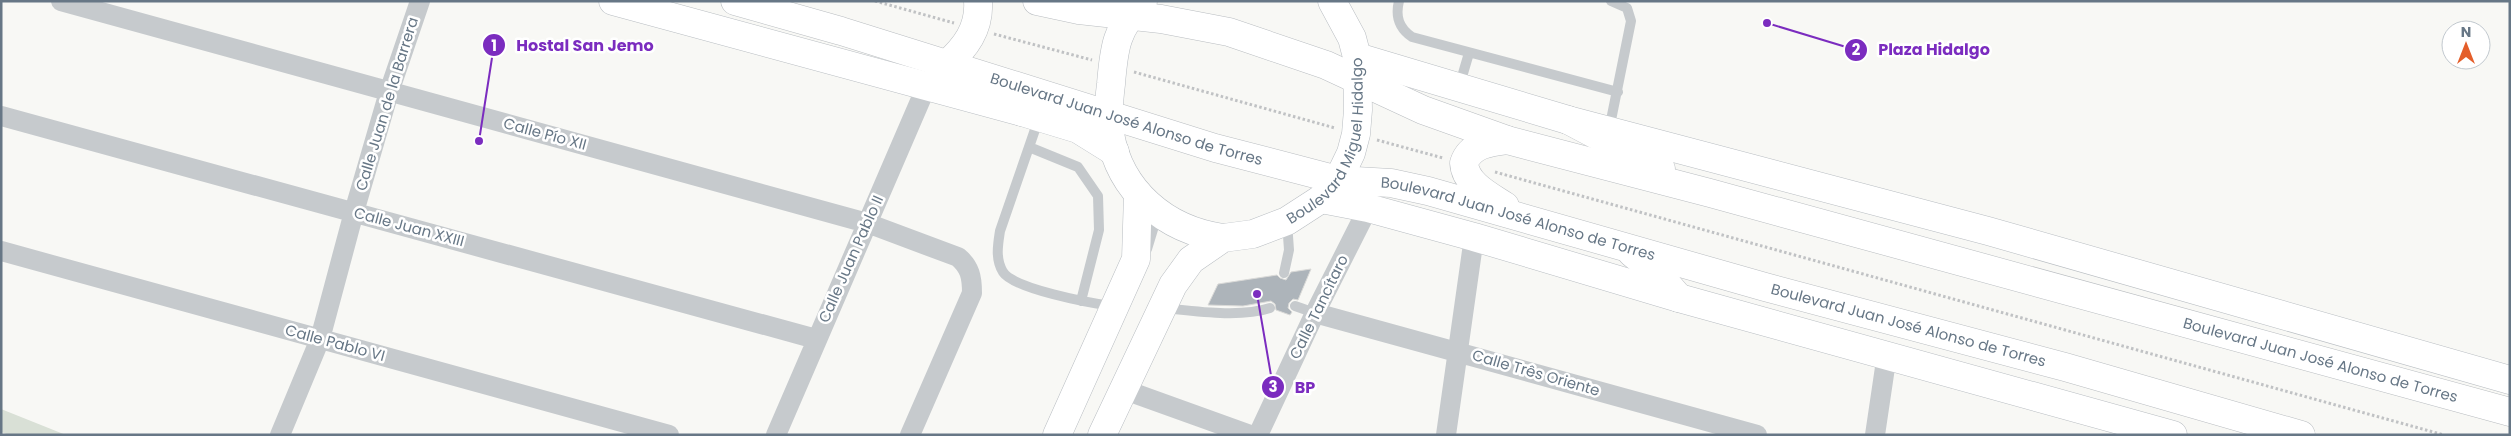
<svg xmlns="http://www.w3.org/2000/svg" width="2511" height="436" font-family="Poppins,sans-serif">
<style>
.green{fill:#d9e0d6}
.building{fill:#adb4ba;stroke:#dadad8}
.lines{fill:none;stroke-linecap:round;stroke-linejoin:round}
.secondary-casing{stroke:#b8bdc2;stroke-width:29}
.primary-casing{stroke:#b9bdc1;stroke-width:29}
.path{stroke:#c0c2c4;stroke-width:3;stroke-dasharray:2.5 2.5;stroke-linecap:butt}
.lane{stroke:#c6cacd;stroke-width:10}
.street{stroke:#c6cacd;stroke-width:20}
.secondary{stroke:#fff;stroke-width:28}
.primary{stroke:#fff;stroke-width:28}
.labels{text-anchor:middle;stroke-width:5;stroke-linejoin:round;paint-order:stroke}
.street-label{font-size:15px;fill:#677786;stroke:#fff}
.leader{fill:none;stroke:#7b2cbf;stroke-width:2}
.callout-dot{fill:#7b2cbf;stroke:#fff;stroke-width:2}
.mark-label{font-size:15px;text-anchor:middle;font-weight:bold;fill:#fff}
.callout-label{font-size:16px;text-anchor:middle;font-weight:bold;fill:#7b2cbf;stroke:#fff;stroke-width:5;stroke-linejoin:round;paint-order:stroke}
</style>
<rect width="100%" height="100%" fill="#f8f8f5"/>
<path class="green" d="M1 409 66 435H9L1 432Z"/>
<path class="building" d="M1311 269 1298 300 1293 299 1289 303 1288 308 1292 312 1290 315 1276 310 1275 304 1271 301 1243 306 1208 305 1218 284 1277 275 1280 278 1286 280 1291 272Z"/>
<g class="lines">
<defs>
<g id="secondary">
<path d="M613 1 1022 112 1078 129 1115 152"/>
<path d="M1143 1C1116 29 1114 47 1111 84 1109 100 1107 118 1110 134 1120 191 1165 230 1223 238"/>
<path d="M1357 57 1568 120 1988 231 2510 380"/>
<path d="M1321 199 1368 208 1474 237 1679 298 2173 435"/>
<path d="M1057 435 1136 259 1138 194"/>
<path id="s1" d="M1102 435 1173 285 1191 260 1223 238 1253 234 1287 221 1321 199 1338 180 1351 153 1356 134 1358 110 1357 57 1352 38 1332 1"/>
</g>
<g id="primary">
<path id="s2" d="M735 1 841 31 1215 148 1338 180 1391 183 1428 191 1765 287 2065 367 2301 435"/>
<path id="s3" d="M1037 1 1079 10 1161 19 1229 32 1326 65 1423 110 1507 140 1710 193 2510 412"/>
<path d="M946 65C965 48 980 29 978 1"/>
<path d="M983 88 1022 112"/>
<path d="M1568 120 1661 169"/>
<path d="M1505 206C1490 196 1465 184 1464 163 1470 145 1489 142 1507 140"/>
<path d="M1632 253 1660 276 1679 298"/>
</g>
</defs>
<use href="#secondary" class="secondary-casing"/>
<use href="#primary" class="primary-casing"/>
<path class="path" d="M875 1 954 23
M994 34 1092 60
M1134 72 1335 128
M1377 140 1443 158
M1495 172 2444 435"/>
<path class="lane" d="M1399 1C1395 17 1399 28 1412 37L1618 92
M1459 87 1469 53
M1039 118 1000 231C998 244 995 259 1003 272 1014 289 1090 303 1112 306
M1609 130 1631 21 1627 8 1611 1
M1029 147 1078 167 1098 196 1099 230 1081 301
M1147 249 1158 213
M1284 273 1289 250 1287 222
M1295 306 1315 313
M1163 308C1194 311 1240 318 1270 308"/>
<path class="street" d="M61 1 867 223 958 257C970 267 972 277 972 293L910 435
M1 116 816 339
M1 251 669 435
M1315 313 1757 435
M1125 390 1250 435
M280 435 320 339 354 212 389 92 420 1
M776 435 927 85
M1258 435 1315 313 1368 208
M1446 435 1474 237
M1875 435 1887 354"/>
<use href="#secondary" class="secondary"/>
<use href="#primary" class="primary"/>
</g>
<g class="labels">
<g class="street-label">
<text transform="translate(387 104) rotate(-73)" y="5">Calle Juan de la Barrera</text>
<text dy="5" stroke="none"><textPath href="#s2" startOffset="409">Boulevard Juan José Alonso de Torres</textPath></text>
<text transform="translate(545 134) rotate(15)" y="5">Calle Pío XII</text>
<text dy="5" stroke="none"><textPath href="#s1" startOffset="399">Boulevard Miguel Hidalgo</textPath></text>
<text dy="5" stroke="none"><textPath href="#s2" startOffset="814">Boulevard Juan José Alonso de Torres</textPath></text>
<text transform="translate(409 227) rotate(15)" y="5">Calle Juan XXIII</text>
<text transform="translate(851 259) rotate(-66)" y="5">Calle Juan Pablo II</text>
<text transform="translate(1319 307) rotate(-64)" y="5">Calle Tancítaro</text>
<text dy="5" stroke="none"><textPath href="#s2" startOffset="1219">Boulevard Juan José Alonso de Torres</textPath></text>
<text transform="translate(335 343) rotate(15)" y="5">Calle Pablo VI</text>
<text dy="5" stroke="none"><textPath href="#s3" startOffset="1336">Boulevard Juan José Alonso de Torres</textPath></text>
<text transform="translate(1536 373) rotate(16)" y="5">Calle Três Oriente</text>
</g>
</g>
<path class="leader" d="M479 141L494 45M1767 23L1856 50M1257 294L1273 387"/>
<g class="callout-dot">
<circle cx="479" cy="141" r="5"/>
<circle cx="1767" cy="23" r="5"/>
<circle cx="1257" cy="294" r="5"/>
<circle cx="494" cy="45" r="12"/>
<circle cx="1856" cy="50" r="12"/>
<circle cx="1273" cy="387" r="12"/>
</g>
<g class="mark-label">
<text x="494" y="51">1</text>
<text x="1856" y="55">2</text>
<text x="1273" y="392">3</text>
</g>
<g class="callout-label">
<text x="585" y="51">Hostal San Jemo</text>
<text x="1934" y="55">Plaza Hidalgo</text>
<text x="1305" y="393">BP</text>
</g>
<rect width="2511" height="436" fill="none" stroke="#677786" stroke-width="5"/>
<g transform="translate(2466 45)"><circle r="24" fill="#ffffff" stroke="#c2c9cf"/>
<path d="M0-4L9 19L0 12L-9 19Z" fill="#e45e2a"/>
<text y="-8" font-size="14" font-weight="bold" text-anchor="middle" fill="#677786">N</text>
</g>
</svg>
